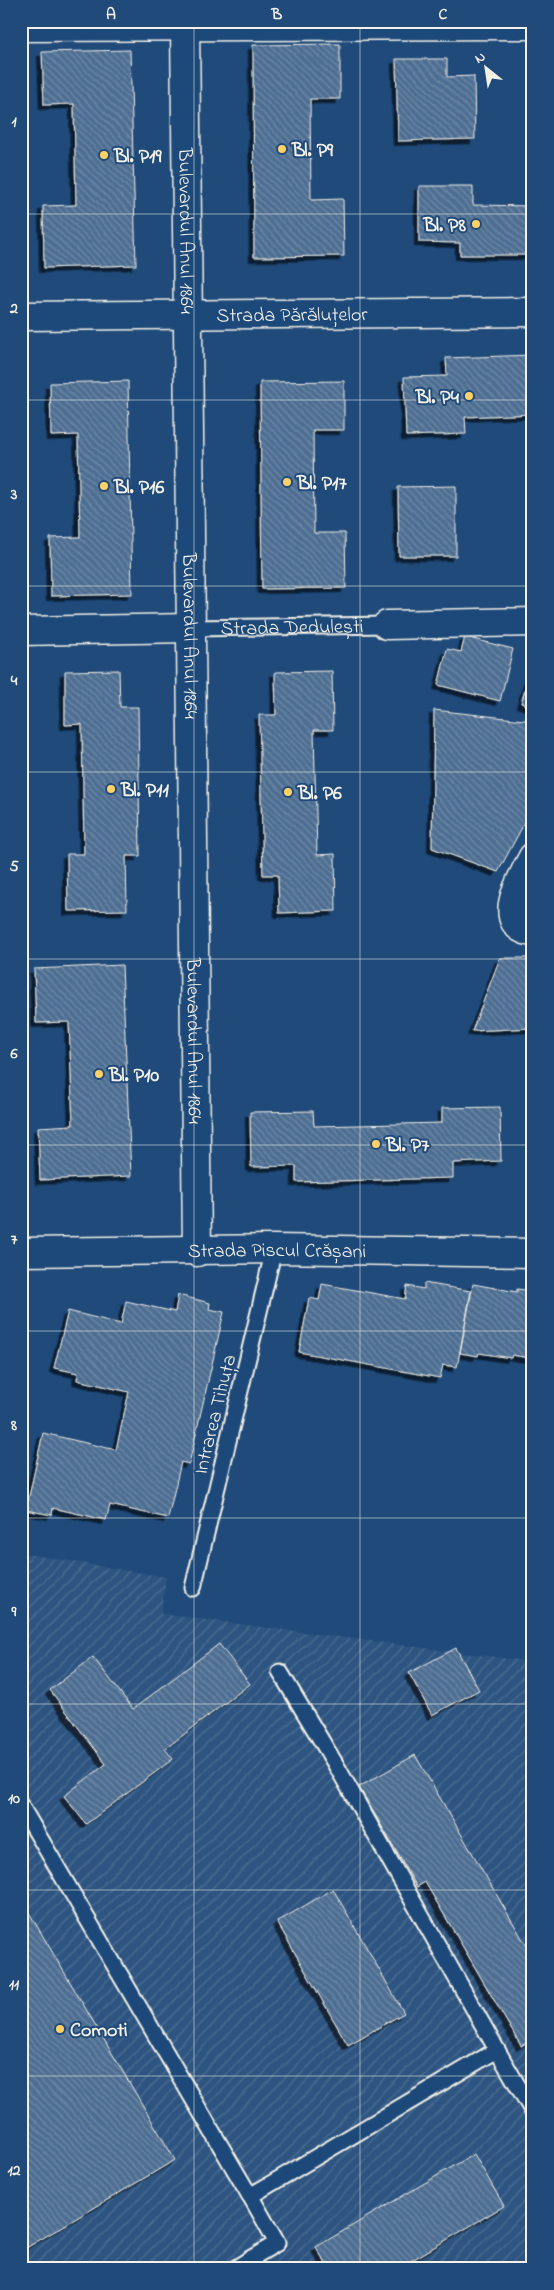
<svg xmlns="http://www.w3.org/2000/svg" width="554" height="2290" font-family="'Indie Flower',sans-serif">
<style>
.industrial{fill:url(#industrial-furrows)}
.building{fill:url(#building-back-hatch);stroke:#f4f1e8;filter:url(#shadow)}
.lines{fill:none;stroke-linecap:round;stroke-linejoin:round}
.service-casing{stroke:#f4f1e8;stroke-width:19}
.minor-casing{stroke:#f4f1e8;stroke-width:31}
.service{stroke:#1f4a7a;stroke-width:15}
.minor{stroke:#1f4a7a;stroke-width:28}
.grid{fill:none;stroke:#f4f1e8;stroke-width:1;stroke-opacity:0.55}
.poi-dot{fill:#ffd166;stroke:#1f4a7a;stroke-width:2}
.labels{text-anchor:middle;stroke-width:4;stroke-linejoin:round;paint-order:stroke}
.poi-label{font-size:20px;font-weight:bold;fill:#f4f1e8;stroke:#1f4a7a;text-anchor:start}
.street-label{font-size:20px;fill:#f4f1e8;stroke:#1f4a7a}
.neatline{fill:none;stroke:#f4f1e8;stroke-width:2}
.grid-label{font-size:16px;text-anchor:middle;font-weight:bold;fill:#f4f1e8}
</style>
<defs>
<pattern id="industrial-furrows" width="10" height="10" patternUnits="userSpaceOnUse" patternTransform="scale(1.25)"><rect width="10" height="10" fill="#2d5581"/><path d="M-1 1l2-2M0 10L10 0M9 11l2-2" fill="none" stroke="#4c6e93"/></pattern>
<pattern id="building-back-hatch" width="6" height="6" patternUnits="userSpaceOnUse" patternTransform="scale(1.25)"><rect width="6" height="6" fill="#4d6e92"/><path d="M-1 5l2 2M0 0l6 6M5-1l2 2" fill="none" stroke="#708aa6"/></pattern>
<filter id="shadow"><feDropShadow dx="-4.5" dy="4.5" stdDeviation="0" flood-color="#0009"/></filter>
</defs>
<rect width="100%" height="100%" fill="#1f4a7a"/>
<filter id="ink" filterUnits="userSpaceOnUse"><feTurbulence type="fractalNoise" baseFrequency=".02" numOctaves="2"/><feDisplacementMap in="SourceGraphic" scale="10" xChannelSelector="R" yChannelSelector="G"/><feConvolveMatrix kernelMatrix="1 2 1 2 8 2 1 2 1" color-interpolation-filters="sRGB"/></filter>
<g filter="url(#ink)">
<path class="industrial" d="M21 1553 166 1577 161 1614 533 1662V2269H21Z"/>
<path class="building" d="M340 44V99H310L311 200 343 199 344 256 254 257 253 45Z
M130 50 136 265 44 268 43 206 76 205 74 104 44 105 42 52Z
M396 59H447V77L474 76 475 139 398 141Z
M419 186H473V205L533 206V255H460V243L419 242Z
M533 355V414L465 417 466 434 406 436 404 377 447 376 446 358Z
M128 381 132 594 51 596 50 538 80 537 78 435 51 436 50 383Z
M344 381V430H313L314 533H345L346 588 262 589 260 382Z
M456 486V556H399L398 487Z
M465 637 513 649 500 701 438 685 447 649 461 652Z
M533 664V707L521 703Z
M119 670 120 707H138L140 856H126L127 910 68 911 67 854H84L82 724 65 725V671Z
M332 671 333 730H314L317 855 335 854 336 911 279 913 278 875H263L259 715H276L275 672Z
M434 710 533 721V807L498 872 432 848Z
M500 958H533V1028L472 1031Z
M122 965 131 1176 40 1180 38 1127 73 1125 69 1022 36 1023 34 969Z
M500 1107 501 1161 453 1163V1178L296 1182V1166L251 1167 250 1112 313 1111 314 1126 442 1123V1108Z
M424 1283 471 1291 457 1367 443 1365 440 1378 299 1352 309 1298 319 1300 322 1284 405 1299 407 1286 424 1289Z
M473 1284 517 1292V1289L533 1291V1339L529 1358 512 1355 511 1358 479 1353 478 1356 460 1353Z
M178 1295 210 1303 209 1309 224 1312 189 1464 181 1462 168 1518 110 1505 106 1520 53 1508 52 1515 26 1510 43 1433 116 1450 129 1392 77 1380 78 1373 54 1368 68 1311 121 1324 126 1301 175 1312Z
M219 1644 250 1684 165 1749 173 1759 86 1824 64 1796 106 1764 50 1690 93 1657 133 1709Z
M456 1648 479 1690 432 1715 409 1673Z
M415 1755 533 1957V2039L521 2046 425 1882 417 1887 359 1787Z
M333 1889 404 2013 348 2045 277 1922Z
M21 1899 175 2160 21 2251Z
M474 2154 504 2206 397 2269H329L316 2247Z"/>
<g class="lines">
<defs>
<g id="service">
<path id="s1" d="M191 628 387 625"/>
<path d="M193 1588 274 1249"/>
<path d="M280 1672 336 1765 497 2050"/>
<path d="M21 1806 250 2196 497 2050 533 2112"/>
<path d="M247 2190 277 2243 250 2259"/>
<path d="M234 2269 250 2259 257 2269"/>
</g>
<g id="minor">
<path id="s2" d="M185 21 197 1252"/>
<path d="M21 27 533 25"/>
<path id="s3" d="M21 316 533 312"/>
<path d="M387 625 533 622"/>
<path d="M21 631 191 628"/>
<path d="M533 857C523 876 492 926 533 932"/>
<path id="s4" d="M21 1252 274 1249 533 1253"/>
</g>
</defs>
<use href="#service" class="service-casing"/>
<use href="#minor" class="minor-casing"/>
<use href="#service" class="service"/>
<use href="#minor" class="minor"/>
</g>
</g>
<path class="grid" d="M194 21V2269M360 21V2269M21 214H533M21 400H533M21 586H533M21 772H533M21 959H533M21 1145H533M21 1331H533M21 1518H533M21 1704H533M21 1890H533M21 2076H533"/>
<g class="poi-dot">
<circle cx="282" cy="149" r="5"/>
<circle cx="104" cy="155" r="5"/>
<circle cx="476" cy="224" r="5"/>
<circle cx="469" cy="396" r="5"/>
<circle cx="287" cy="482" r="5"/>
<circle cx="104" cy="486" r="5"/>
<circle cx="111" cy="789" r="5"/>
<circle cx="288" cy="792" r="5"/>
<circle cx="99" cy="1074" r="5"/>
<circle cx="376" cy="1144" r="5"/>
<circle cx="60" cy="2029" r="5"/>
</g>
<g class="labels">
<g class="poi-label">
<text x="292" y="156">Bl. P9</text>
<text x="114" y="162">Bl. P19</text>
<text x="466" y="231" text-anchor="end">Bl. P8</text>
<text x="459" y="403" text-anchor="end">Bl. P4</text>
<text x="297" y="489">Bl. P17</text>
<text x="114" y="493">Bl. P16</text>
<text x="121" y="796">Bl. P11</text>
<text x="298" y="799">Bl. P6</text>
<text x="109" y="1081">Bl. P10</text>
<text x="386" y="1151">Bl. P7</text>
<text x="70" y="2036">Comoti</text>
</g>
<g class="street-label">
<text dy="7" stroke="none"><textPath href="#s2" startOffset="210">Bulevardul Anul 1864</textPath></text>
<text dy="7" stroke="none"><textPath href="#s3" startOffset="271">Strada Părăluțelor</textPath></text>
<text dy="7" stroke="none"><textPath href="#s1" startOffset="101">Strada Dedulești</textPath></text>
<text dy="7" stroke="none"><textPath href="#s2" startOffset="615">Bulevardul Anul 1864</textPath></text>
<text dy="7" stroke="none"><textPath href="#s2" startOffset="1020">Bulevardul Anul 1864</textPath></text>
<text dy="7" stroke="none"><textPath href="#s4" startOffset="256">Strada Piscul Crășani</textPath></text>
<text transform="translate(214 1414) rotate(-76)" y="7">Intrarea Tihuța</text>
</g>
</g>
<rect width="554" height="2290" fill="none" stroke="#1f4a7a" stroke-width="55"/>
<g transform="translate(486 68) rotate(330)" stroke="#1f4a7a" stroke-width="4" paint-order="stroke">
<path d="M0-4L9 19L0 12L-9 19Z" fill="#f4f1e8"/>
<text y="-8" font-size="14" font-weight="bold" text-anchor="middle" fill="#f4f1e8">N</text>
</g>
<rect x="28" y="28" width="498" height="2234" class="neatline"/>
<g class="grid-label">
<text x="111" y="19">A</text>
<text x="277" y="19">B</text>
<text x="443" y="19">C</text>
<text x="14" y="126">1</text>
<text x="14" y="313">2</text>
<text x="14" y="499">3</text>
<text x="14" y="685">4</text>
<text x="14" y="871">5</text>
<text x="14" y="1058">6</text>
<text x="14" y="1244">7</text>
<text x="14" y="1430">8</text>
<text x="14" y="1616">9</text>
<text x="14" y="1803">10</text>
<text x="14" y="1989">11</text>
<text x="14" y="2175">12</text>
</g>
</svg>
